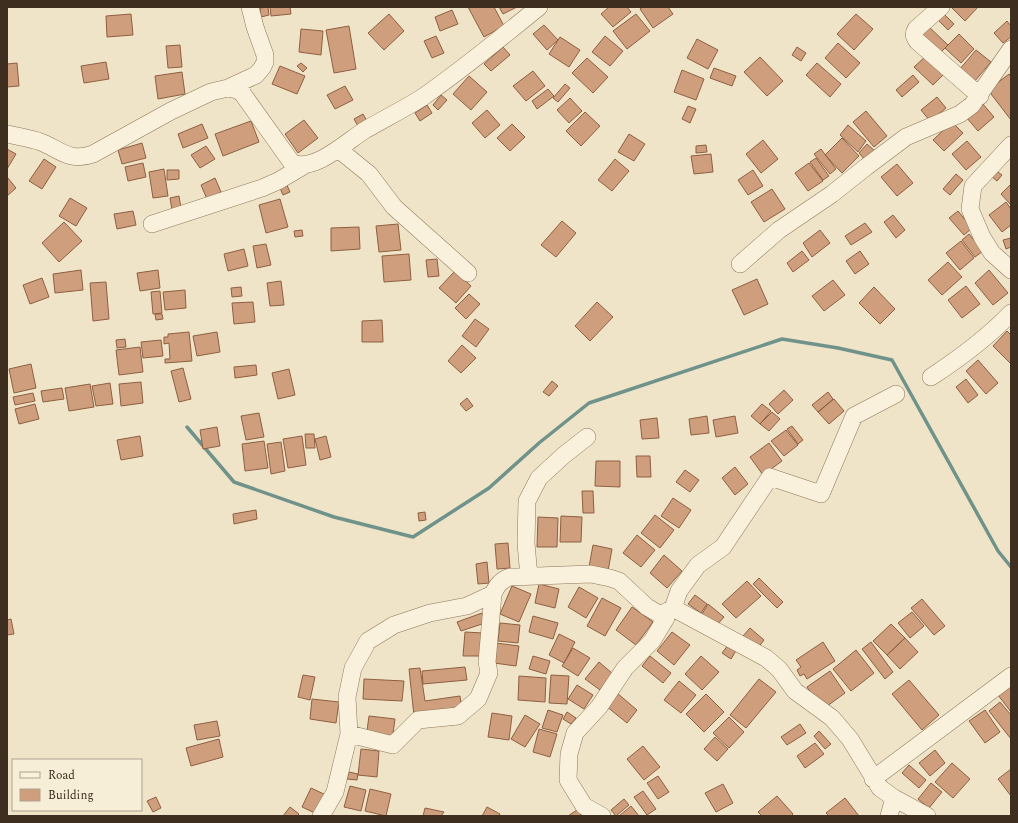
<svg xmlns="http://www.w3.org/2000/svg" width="1018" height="823" font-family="Spectral,serif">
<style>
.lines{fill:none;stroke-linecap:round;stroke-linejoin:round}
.stream{stroke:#6f938a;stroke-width:3.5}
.building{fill:#cf9f7d;stroke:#8d5f41}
.minor-casing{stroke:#8d765c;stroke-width:18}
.minor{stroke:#faf1dc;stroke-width:17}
</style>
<rect width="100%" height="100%" fill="#f0e4c8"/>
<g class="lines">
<path class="stream" d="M187 427 234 482 334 517 413 537 489 488 539 443 589 403 782 339 838 348 892 360 998 551 1011 567"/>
</g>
<path class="building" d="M268 7 269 15 261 17 260 8Z
M270 7H290L291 14 271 16Z
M468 7H494L504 26 484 37Z
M499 7H517L503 14Z
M609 7H627L631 12 613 27 601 14Z
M643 7H668L673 14 653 28 640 9Z
M951 7H978L965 21Z
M452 10 458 24 440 31 435 17Z
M131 14 133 35 107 37 106 16Z
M389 14 404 31 384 50 368 33Z
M636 14 650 31 627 49 613 31Z
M856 14 873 29 854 50 837 34Z
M944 14 954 24 948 30 938 20Z
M1007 21 1011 26V37L1003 43 994 33Z
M544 25 558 40 547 50 533 34Z
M349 26 356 69 334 73 326 30Z
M928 26 948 45 939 54 919 36Z
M301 29 323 31 321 55 299 52Z
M959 34 974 49 961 63 945 48Z
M436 36 444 53 432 58 424 41Z
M605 36 623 51 610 66 592 52Z
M560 37 580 50 569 67 549 54Z
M697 39 718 50 708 69 687 58Z
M838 43 860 63 846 78 825 58Z
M180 45 182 67 168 68 166 46Z
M503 47 510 55 491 71 484 64Z
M797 47 806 53 801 61 792 55Z
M976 50 991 62 974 82 959 70Z
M928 54 946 72 933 85 914 67Z
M760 57 783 81 767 96 744 72Z
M587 58 608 77 593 93 572 73Z
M106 62 109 79 84 83 81 66Z
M17 63 19 86 7 87V64Z
M301 63 307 68 303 72 297 66Z
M817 63 841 84 830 97 806 75Z
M280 66 305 76 297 94 272 84Z
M714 68 736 76 732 86 710 78Z
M682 70 704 79 696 100 674 92Z
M533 71 545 86 526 101 513 86Z
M182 72 185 94 158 99 155 76Z
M1009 74 1011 77V120L988 90Z
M913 75 919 82 902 97 896 90Z
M469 76 487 92 471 110 453 94Z
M565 84 570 88 558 102 553 98Z
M345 86 353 100 335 109 327 95Z
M548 89 554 96 537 109 532 101Z
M441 95 447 100 438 110 433 105Z
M937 97 946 108 930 121 921 110Z
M570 98 582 111 569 123 557 110Z
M982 103 994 117 978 131 966 117Z
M427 105 432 113 420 121 415 113Z
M688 106 696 109 690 123 682 119Z
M487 110 500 125 485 138 472 123Z
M866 111 887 136 874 147 853 122Z
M585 112 600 126 581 146 566 131Z
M363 114 367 121 358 126 354 119Z
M304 120 318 138 298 153 285 134Z
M251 121 259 142 223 156 215 134Z
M952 122 963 133 944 151 933 140Z
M202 124 208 138 183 148 178 134Z
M512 124 525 137 510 151 497 138Z
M848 125 866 141 858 152 840 135Z
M629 134 645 144 634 161 618 152Z
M842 138 859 156 842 173 825 155Z
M763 140 778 159 761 173 746 154Z
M967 141 981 157 966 170 952 154Z
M142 143 146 158 122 164 118 150Z
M867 144 875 151 866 161 859 153Z
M706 145 707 152 696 153V146Z
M206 146 215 159 200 168 191 155Z
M7 149 16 154 7 169Z
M821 149 836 169 830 174 814 154Z
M711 154 713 172 694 174 691 156Z
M816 158 829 176 823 180 810 162Z
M44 159 56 167 42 189 29 181Z
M615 159 629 171 612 191 598 180Z
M143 163 146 177 128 181 125 167Z
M809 163 823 181 808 191 795 173Z
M897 164 913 183 897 196 881 177Z
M164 169 168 196 153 198 149 172Z
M167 170H179V179L167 180Z
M753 170 763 186 748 195 738 180Z
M995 170 1002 175 997 181 991 176Z
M956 174 963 180 950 195 943 189Z
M8 178 16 188 7 196V180Z
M215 178 221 192 207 199 201 185Z
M286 183 290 192 283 195 279 186Z
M1011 184V205L1001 194Z
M772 189 785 209 764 222 751 202Z
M179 196 181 208 172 210 170 198Z
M70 198 87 208 76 226 59 216Z
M280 199 288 227 266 233 259 205Z
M1006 202 1011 209V225L1002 232 989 215Z
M133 211 136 225 117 229 114 214Z
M958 211 972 228 964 235 949 218Z
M893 215 905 230 896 238 884 222Z
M562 221 576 233 556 257 541 245Z
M64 222 82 241 59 262 42 243Z
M865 223 872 232 851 245 845 236Z
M398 224 401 250 379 252 376 226Z
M359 227 360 249 331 251V228Z
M302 230 303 236 295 237 294 231Z
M820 230 830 243 812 257 803 243Z
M969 234 983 251 975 257 962 240Z
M1011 238V247L1006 249 1003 240Z
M961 241 974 258 960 270 946 253Z
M266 244 271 265 257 268 253 246Z
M244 249 248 266 228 271 224 254Z
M802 251 809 260 793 272 787 263Z
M860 251 869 264 855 274 846 261Z
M409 254 411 280 384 282 382 256Z
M437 259 439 276 428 277 426 260Z
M948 262 962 277 942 295 928 280Z
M81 270 83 290 55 293 53 274Z
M158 270 160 288 140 291 137 273Z
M989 270 1008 293 993 305 975 283Z
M455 271 471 286 456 303 439 288Z
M42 278 49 297 30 304 23 285Z
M757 279 768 304 744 315 732 290Z
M833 280 845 295 824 311 812 296Z
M281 281 284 305 270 306 267 283Z
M106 282 109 319 93 321 90 283Z
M966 286 980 304 962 318 948 300Z
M241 287 242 296 232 297 231 288Z
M874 287 895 309 880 324 859 303Z
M185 290 186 308 165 310 163 292Z
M160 291 162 313 153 314 151 292Z
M469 294 480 304 466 319 455 308Z
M253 302 255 322 234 324 232 303Z
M597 302 613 317 590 341 575 326Z
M155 314H162L163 319 156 320Z
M475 319 489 329 476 347 462 336Z
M382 320 383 342H362V321Z
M1007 331 1011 335V364L993 346Z
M189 332 192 361 165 363V359H170L169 343 164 344V337H168V334Z
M217 332 220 352 197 356 193 336Z
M125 339 126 347 117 348 116 340Z
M161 340 163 356 143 358 141 342Z
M462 345 476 358 461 373 448 361Z
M140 347 143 372 119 375 116 350Z
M978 360 998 383 986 394 966 371Z
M31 364 36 388 14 393 9 369Z
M256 365 257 375 235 378 234 367Z
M183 368 191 399 179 402 171 371Z
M289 369 295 395 278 399 272 373Z
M966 379 978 395 968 403 956 387Z
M552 381 558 386 549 396 543 392Z
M141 382 143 403 121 406 119 384Z
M110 383 113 404 96 406 92 386Z
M90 384 94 407 69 411 65 388Z
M62 388 64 399 43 402 41 391Z
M784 390 793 400 778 414 769 404Z
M828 392 833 399 818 412 812 405Z
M33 393 35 401 15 405 13 397Z
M467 398 473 406 466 411 460 404Z
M834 399 844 411 829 424 818 412Z
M35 404 39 419 19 424 15 409Z
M762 404 771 411 760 424 751 416Z
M772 412 780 419 769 431 760 424Z
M259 413 264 437 246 440 241 416Z
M707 416 709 433 691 435 689 419Z
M735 416 738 433 716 437 713 420Z
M657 418 659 438 642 439 640 420Z
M792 426 803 440 798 444 787 429Z
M217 427 220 446 203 449 200 430Z
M786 430 798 445 784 456 771 441Z
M305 434H314L315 448H306Z
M140 436 143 456 121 460 117 440Z
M302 436 306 465 288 468 283 439Z
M326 436 331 457 320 460 315 439Z
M264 441 268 468 245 471 242 444Z
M281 442 285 471 271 474 267 444Z
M769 443 782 461 763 475 750 457Z
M636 456H650L651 477H637Z
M596 461H620V487L595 486Z
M735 467 748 484 735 495 722 478Z
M685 470 699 480 690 492 676 482Z
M582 491H593L594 513H583Z
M673 498 691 510 679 528 661 516Z
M256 510 257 519 234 524 233 514Z
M425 512 426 520 419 521 418 513Z
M655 515 674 530 660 548 641 533Z
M561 516 582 517 581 542H560Z
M538 517 558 518 557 547H537Z
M637 535 655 550 641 567 623 553Z
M508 543 510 568 497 569 495 544Z
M593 545 612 549 608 571 589 567Z
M664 555 682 571 667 588 650 573Z
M487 562 489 583 478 584 476 564Z
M759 578 783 602 777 608 753 584Z
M747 581 761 596 736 618 722 604Z
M539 584 559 589 555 608 535 603Z
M512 586 531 594 519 622 500 614Z
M579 587 598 598 586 618 568 607Z
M695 595 707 604 701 613 688 604Z
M602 598 621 608 605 636 587 626Z
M922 599 945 626 934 635 911 608Z
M708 604 724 617 717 625 702 614Z
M632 607 653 622 636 645 616 630Z
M912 612 924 626 910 638 898 623Z
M482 613 485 623 461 631 457 622Z
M533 616 558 623 553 639 529 632Z
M11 619 14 634 7 635V620Z
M500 623 520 625 518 643 498 641Z
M891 624 905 638 887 655 873 641Z
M750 628 764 640 757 649 743 636Z
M465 632 483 633 482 656H463Z
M672 632 690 645 674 665 657 651Z
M559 634 575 642 564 663 549 655Z
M905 638 918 652 900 669 887 655Z
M823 642 835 661 807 679 804 674 800 676 797 670 801 667 796 660Z
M871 642 893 672 885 679 862 649Z
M496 643 519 646 516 666 494 663Z
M729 644 737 649 731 659 722 653Z
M573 648 590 658 578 676 562 666Z
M856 650 874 673 851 691 833 669Z
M533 656 550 661 546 674 529 669Z
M650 656 671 673 663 683 642 666Z
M701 656 719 672 702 690 685 674Z
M599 662 613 674 600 690 585 679Z
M465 667 467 680 423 684 422 671Z
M420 668 425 701 460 696 462 710 414 716 409 669Z
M830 671 845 693 823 709 807 687Z
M303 675 315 677 310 700 298 697Z
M551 675 569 676 567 704 549 703Z
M519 676 546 678 545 702 518 700Z
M364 679 404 681 402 701 363 699Z
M759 679 776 692 746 728 730 715Z
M909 680 939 715 922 730 892 694Z
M679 681 696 695 681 713 664 700Z
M577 685 593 695 584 709 568 699Z
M1011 686V712L998 695Z
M617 693 637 710 627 723 606 706Z
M706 694 724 712 704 732 686 714Z
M312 699 339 702 336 723 310 719Z
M1000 702 1011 715V739L989 711Z
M548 710 563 715 557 732 542 728Z
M985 710 1000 732 985 743 969 721Z
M567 712 576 718 571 724 563 719Z
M492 713 512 716 509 740 488 737Z
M525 715 540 724 525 747 511 739Z
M369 716 395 719 392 741 366 738Z
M729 717 744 732 729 748 713 733Z
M217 721 220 736 197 740 194 725Z
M800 724 806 733 787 745 781 737Z
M539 729 557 734 550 757 533 752Z
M819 731 831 744 825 749 814 736Z
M715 737 728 749 717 761 704 749Z
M219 739 223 757 191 766 186 748Z
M815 743 824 754 805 768 797 756Z
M643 746 660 767 644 780 627 759Z
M361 749 379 751 377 777 358 775Z
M935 750 945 763 930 776 919 763Z
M952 763 970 779 953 798 935 782Z
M909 765 926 780 919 788 902 773Z
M1011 769V796L998 779Z
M349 772 358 774 357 780 347 779Z
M658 776 669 792 658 799 647 783Z
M931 783 942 792 929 808 918 799Z
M723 784 733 803 716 812 705 793Z
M350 786 366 790 361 811 344 807Z
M311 788 328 796 319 815 302 807Z
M370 789 391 794 386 816 365 811Z
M643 791 656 809 647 815 634 797Z
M777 796 793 814 791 816H762L758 812Z
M156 797 161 808 153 812 147 801Z
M845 798 859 816H829L826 813Z
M624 799 629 805 616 816 611 810Z
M631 806 639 816H619Z
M290 807 299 814 297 816H283Z
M487 807 500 814 499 816H482Z
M425 808 444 812 441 816H423Z
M577 810 582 816H568Z"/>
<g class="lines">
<defs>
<path id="minor" d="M941 7 916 29C913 34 914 36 917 41L980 96
M228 88 237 90 242 93 292 163C315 172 346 142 365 130 384 119 404 109 423 97 463 69 501 38 539 7
M7 134C17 136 28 138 38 141 59 148 68 163 93 154L171 111 211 92 228 88 256 75 262 68 265 62V55L255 27 250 7
M1011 145 973 186 970 209 982 237 992 253 1011 270
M338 149 369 174 394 207 468 273
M152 224 262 188 278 181 305 165
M740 264 779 230 832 194 866 167 906 137 960 114 972 105 1011 49
M931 377C960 358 987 338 1011 313
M529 577 526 543 527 501 539 478 564 455 587 437
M673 608 679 591 698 565 723 547 770 477 821 494 854 416 896 394
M349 734 347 697 353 668 368 641 394 625 430 613 467 606 493 594
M873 779 1011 676
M321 816 335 792 349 734 393 745 418 720 458 716 478 699 489 673 487 662 493 594C497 585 501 580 510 577L591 574 610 578 619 581 647 607 666 618V612L673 608 766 658 779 669 795 691 832 718 850 739 880 788 894 798 927 816
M602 816 584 806 568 780 569 754 575 733 599 707 625 668 652 641 666 618
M889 816 894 798"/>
</defs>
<use href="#minor" class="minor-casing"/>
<use href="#minor" class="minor"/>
</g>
<rect width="1018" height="823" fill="none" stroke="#3d2e20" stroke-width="16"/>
<rect x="12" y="759" width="130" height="52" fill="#f7eed8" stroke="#ada18e"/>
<rect x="20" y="772" width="20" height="6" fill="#faf1dc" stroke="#ada18e"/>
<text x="48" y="779" font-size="12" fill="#3d2e20">Road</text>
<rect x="20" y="789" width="20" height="12" fill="#cf9f7d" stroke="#ada18e"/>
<text x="48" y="799" font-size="12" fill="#3d2e20">Building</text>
</svg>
